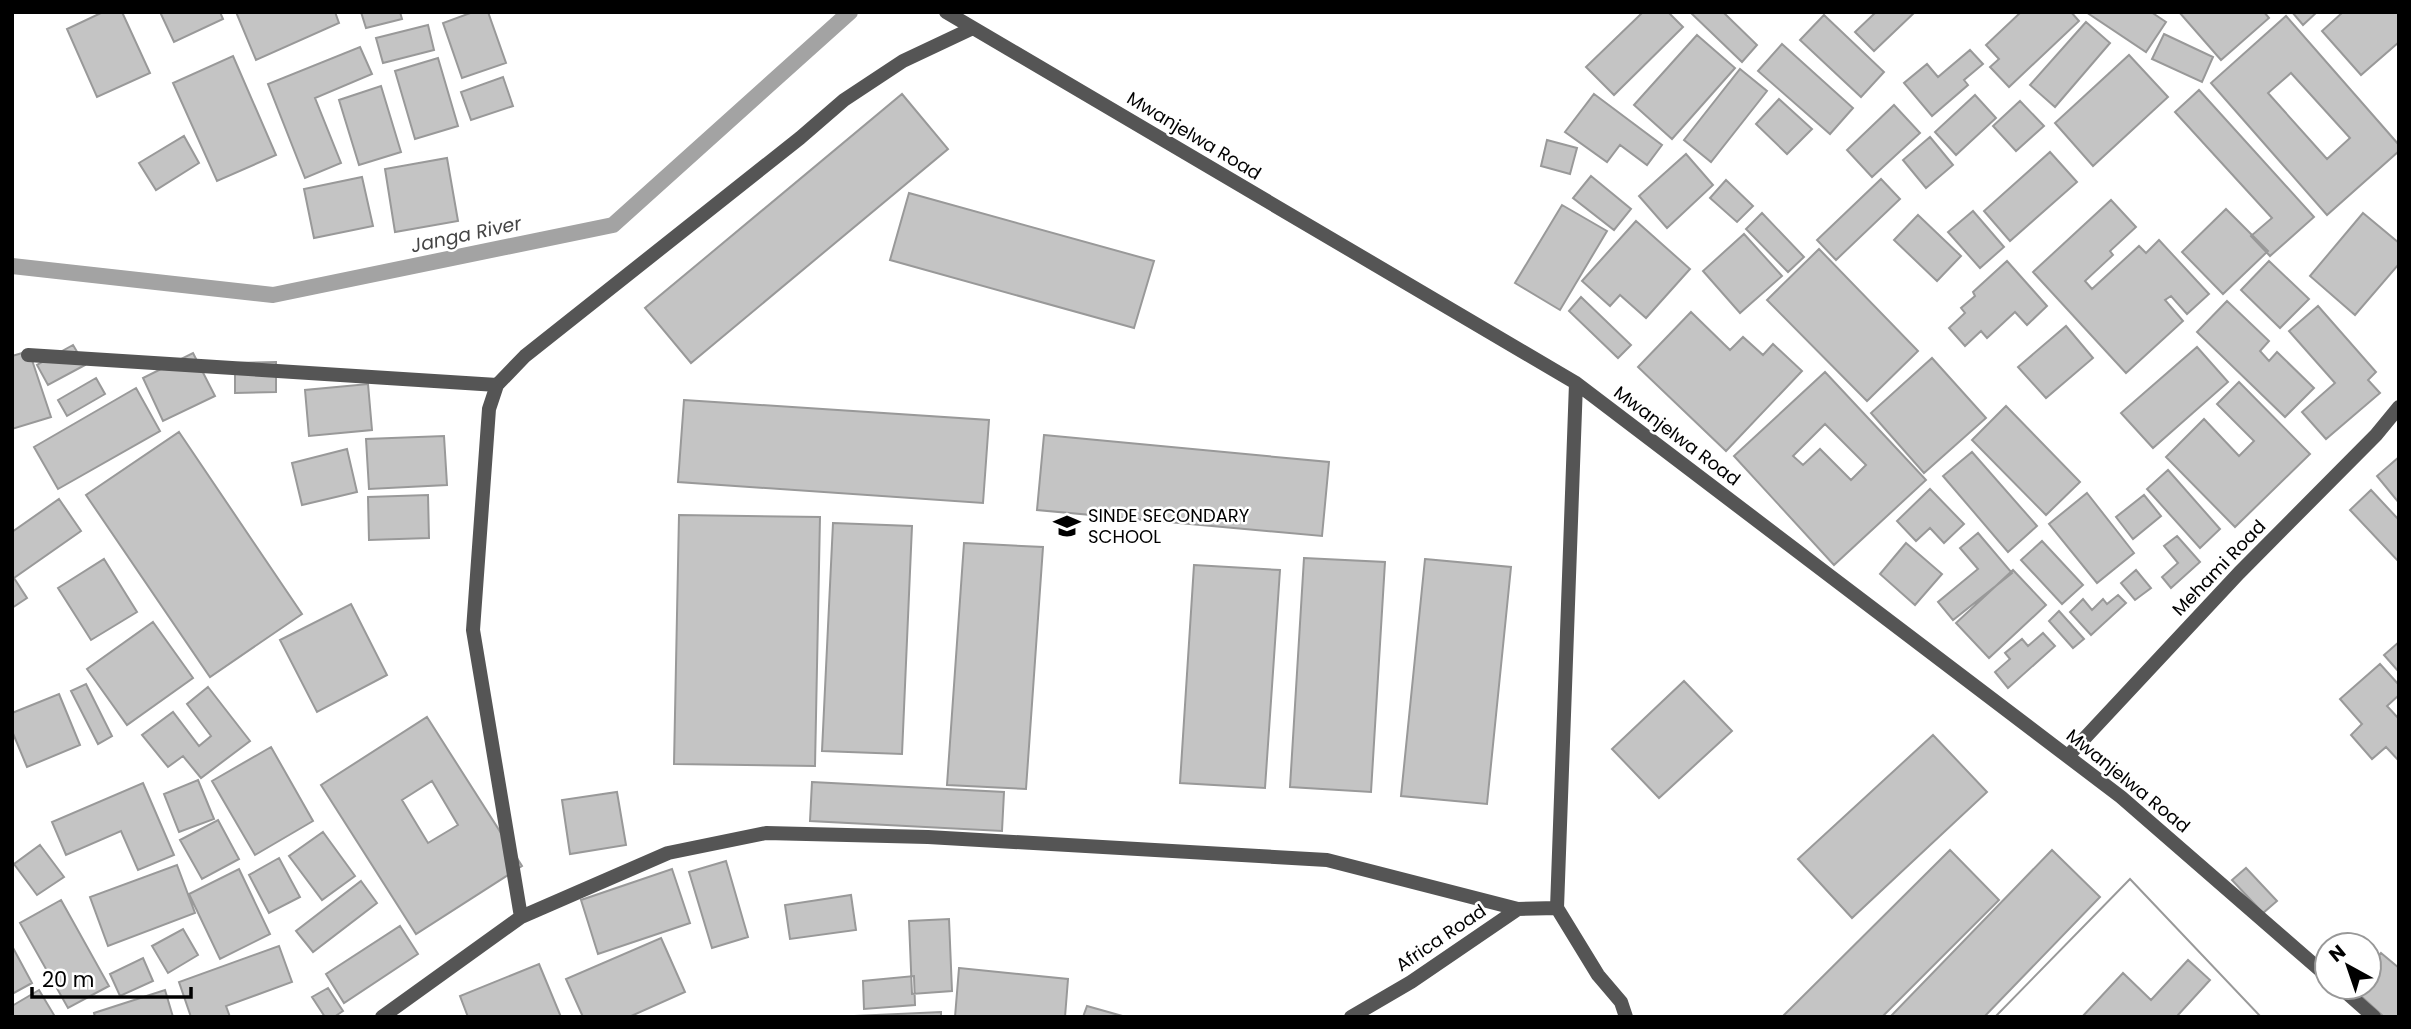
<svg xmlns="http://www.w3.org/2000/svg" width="2411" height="1029" font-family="Poppins,sans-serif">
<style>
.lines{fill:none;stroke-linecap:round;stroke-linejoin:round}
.stream{stroke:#a3a3a3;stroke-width:16}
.building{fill:#c4c4c4;stroke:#999;stroke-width:2;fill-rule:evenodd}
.street{stroke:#555;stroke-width:14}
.labels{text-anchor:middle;stroke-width:5;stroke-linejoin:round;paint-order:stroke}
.street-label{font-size:18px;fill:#000;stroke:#fff}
.poi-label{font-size:18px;fill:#000;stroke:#fff;text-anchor:start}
.water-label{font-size:19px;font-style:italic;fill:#444;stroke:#fff}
</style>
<rect width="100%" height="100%" fill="#fff"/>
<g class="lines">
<path class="stream" d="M12 266 273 295 613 225 850 12"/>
</g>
<path class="building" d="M103 12H122L150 73 97 97 67 29Z
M160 12H220L223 19 174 42Z
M236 12H335L339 23 256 60Z
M361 12H400L402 19 366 28Z
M473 12H488L506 63 462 78 443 23Z
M1643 12H1668L1683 27 1614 95 1586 67Z
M1690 12H1723L1757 45 1742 62Z
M1876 12H1915L1874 51 1855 32Z
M2021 12H2071L2079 21 2009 87 1990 67 1999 59 1986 45Z
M2086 12H2151L2166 22 2146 52Z
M2179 12H2264L2269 18 2221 60Z
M2292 12H2317L2303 25Z
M2343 12H2399V42L2361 75 2322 31Z
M1824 15 1884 72 1861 97 1800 40Z
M2286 16 2399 145V151L2327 215 2211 83ZM2291 73 2350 138 2327 159 2268 93Z
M2086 22 2110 43 2055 107 2030 85Z
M428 25 434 50 383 63 376 38Z
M2164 34 2213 57 2202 82 2152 59Z
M1697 35 1735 68 1672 139 1634 105Z
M1782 44 1853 108 1830 134 1758 71Z
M360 47 372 74 315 98 341 163 305 178 268 84Z
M1970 50 1983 64 1964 80 1968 85 1932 116 1904 83 1927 64 1938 77Z
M2129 55 2168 97 2093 166 2055 123Z
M233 56 276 155 217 181 173 83Z
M438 58 458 126 415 139 395 71Z
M1740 69 1767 91 1711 162 1684 140Z
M503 77 513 106 471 120 461 92Z
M381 86 401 152 359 165 339 100Z
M2199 90 2314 217 2270 256 2251 236 2272 218 2175 112Z
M902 94 948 149 691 363 645 308Z
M1594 94 1662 145 1647 165 1620 145 1607 162 1565 132Z
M1975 95 1996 118 1956 155 1935 132Z
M1779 99 1812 129 1787 154 1756 124Z
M2020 101 2044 126 2016 151 1993 126Z
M1894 105 1920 133 1872 177 1847 150Z
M184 136 199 163 156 190 139 163Z
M1930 137 1953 165 1926 188 1903 160Z
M1547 140 1577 148 1570 174 1541 166Z
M2050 152 2077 182 2010 241 1984 211Z
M1686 154 1713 185 1667 228 1639 196Z
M447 158 458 221 395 232 385 169Z
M1591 176 1631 209 1614 230 1573 198Z
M362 177 373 226 314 238 304 189Z
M1881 179 1900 199 1836 260 1817 240Z
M1726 180 1753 206 1737 222 1710 198Z
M909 193 1154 261 1134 328 890 260Z
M2111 200 2136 227 2110 251 2113 255 2085 281 2092 289 2139 246 2146 253 2159 240 2209 294 2187 314 2171 296 2165 300 2183 321 2126 373 2033 272Z
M1562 205 1607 231 1560 310 1515 283Z
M2226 209 2268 251 2223 294 2182 252Z
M1973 211 2004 247 1980 268 1948 232Z
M1762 213 1804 257 1788 272 1746 229Z
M2363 213 2399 243V264L2355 315 2310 276Z
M1918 215 1961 256 1937 281 1894 240Z
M1636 221 1690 269 1646 318 1620 295 1610 306 1582 281Z
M1744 234 1782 276 1740 313 1703 271Z
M1819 249 1918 351 1867 401 1767 300Z
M2007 261 2047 306 2027 325 2015 312 1987 338 1981 331 1965 346 1949 328 1965 313 1961 308 1975 296 1973 292Z
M2269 261 2309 299 2280 328 2241 290Z
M1581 297 1631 345 1618 358 1569 311Z
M2227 301 2269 341 2260 351 2269 361 2277 352 2314 388 2285 417 2197 332Z
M2318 306 2376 372 2368 380 2380 393 2326 439 2302 412 2335 383 2289 331Z
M1691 312 1730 350 1743 337 1763 355 1773 344 1802 371 1726 451 1638 367Z
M2066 326 2093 358 2046 398 2018 367Z
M73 345 85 365 48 385 37 365Z
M2197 347 2228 382 2153 448 2121 413Z
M29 351 51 417 12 429V356Z
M193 353 215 396 163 421 143 378Z
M1932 358 1986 418 1924 473 1871 413Z
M276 362V392L235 393V363Z
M1825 372 1926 480 1834 565 1734 456ZM1825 424 1866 465 1851 480 1820 449 1803 465 1793 456Z
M96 378 105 394 67 416 58 400Z
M2239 382 2310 454 2235 527 2166 457 2204 419 2239 456 2254 441 2217 404Z
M368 384 372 430 309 436 305 390Z
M136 388 160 431 58 489 34 447Z
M684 400 989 420 983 503 678 482Z
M2006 406 2080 482 2046 515 1972 440Z
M179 432 302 614 210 677 86 495Z
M1044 435 1329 462 1322 536 1037 510Z
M444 436 447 485 369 489 366 439Z
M347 449 357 492 302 505 292 463Z
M1972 452 2037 526 2008 552 1943 476Z
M2399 457V503L2377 476Z
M2168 470 2220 529 2200 548 2147 489Z
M1930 489 1964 524 1944 543 1930 528 1916 541 1897 521Z
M2371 490 2399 520V562L2350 510Z
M2087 493 2134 553 2097 583 2049 524Z
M428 495 429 538 369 540 368 497Z
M2144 495 2161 516 2133 539 2116 517Z
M59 499 81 531 14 578 27 598 12 608V532Z
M679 515 820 517 815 766 674 764Z
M833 523 912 526 902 754 822 751Z
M1978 533 2012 573 1953 620 1938 602 1978 569 1960 548Z
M2177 536 2200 562 2171 588 2162 577 2178 563 2164 546Z
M2042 541 2083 585 2062 604 2021 560Z
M964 543 1043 547 1026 789 947 785Z
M1906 543 1942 574 1915 605 1880 574Z
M1304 558 1385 562 1371 792 1290 787Z
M104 559 137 612 91 640 58 588Z
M1425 559 1511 567 1487 804 1401 796Z
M1194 565 1280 570 1265 788 1180 783Z
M2013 570 2046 605 1989 658 1956 623Z
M2136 570 2151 588 2135 600 2121 583Z
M2118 595 2126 603 2091 635 2070 612 2083 599 2092 610 2103 599 2107 604Z
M351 604 387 675 317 712 280 640Z
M2059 611 2084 639 2073 648 2049 621Z
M153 622 193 678 127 725 87 669Z
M2043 633 2055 646 2008 688 1995 672 2010 659 2005 653 2022 639 2028 646Z
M2399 642V672L2384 655Z
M2380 664 2399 685V695L2387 706 2399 719V761L2386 747 2372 759 2351 735 2362 724 2340 699Z
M1684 681 1732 731 1659 798 1612 749Z
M86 684 112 736 98 744 71 691Z
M208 687 250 741 201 778 183 756 168 767 142 735 173 712 199 746 211 736 187 704Z
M59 694 80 745 27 767 12 731V713Z
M427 717 522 866 416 934 321 785ZM432 781 458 825 428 843 402 800Z
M1933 735 1987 792 1852 918 1798 859Z
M271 747 313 821 255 855 212 781Z
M198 780 214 819 179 832 164 794Z
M812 782 1004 792 1002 831 810 821Z
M143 783 174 855 138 870 121 831 66 855 52 822Z
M617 792 626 845 570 854 562 800Z
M218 820 239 859 202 879 180 840Z
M323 832 355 876 322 900 289 856Z
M40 845 64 877 37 895 14 864Z
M1950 850 1999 900 1882 1017H1782Z
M2052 850 2100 897 1984 1017H1890Z
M279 858 300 897 269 913 249 875Z
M726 861 748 937 712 948 689 872Z
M177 865 195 913 108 946 90 897Z
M2246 868 2277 901 2263 913 2232 880Z
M239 869 270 934 220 959 189 894Z
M672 869 690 923 598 954 581 900Z
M2130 879 2261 1017H2179L2178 1015 2210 980 2188 960 2151 1000 2123 973 2082 1017H1995Z
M2130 879 2261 1017H1995Z
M361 881 377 903 313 952 296 931Z
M851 895 856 930 790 939 785 905Z
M61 900 109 986 68 1008 20 923Z
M949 919 952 991 912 994 909 921Z
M400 926 418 954 344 1003 326 974Z
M183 929 198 955 168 973 152 946Z
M661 938 685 992 629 1017H583L566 979Z
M12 946 32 983 12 994Z
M279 946 292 982 226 1006 230 1017H191L179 982Z
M2381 953 2399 968V1017H2384L2351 987H2369V966Z
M143 958 153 981 120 996 110 974Z
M539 964 561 1017H468L460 996Z
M959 968 1068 979 1065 1017H955Z
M914 976 915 1005 864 1009 863 981Z
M328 988 343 1011 334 1017H325L312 997Z
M39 990 54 1015 50 1017H12V1006Z
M165 990 173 1017H95L94 1013Z
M1087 1006 1126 1017H1083Z
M941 1012V1017H832Z"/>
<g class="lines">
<path class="street" d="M946 12 1576 383 2121 797 2327 976
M28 355 497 385
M2068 756 2239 573 2376 435 2399 407
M1557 908 1576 383
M1557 908 1598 975 1621 1002 1626 1017
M521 917 473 630 489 409 497 385 525 356 800 138 844 100 903 61 973 28
M2340 987 2374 1017
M382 1017 521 917 668 853 766 833 928 837 1327 860 1518 909
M1351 1017 1411 982 1518 909 1557 908"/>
</g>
<defs>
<symbol id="school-bare" viewBox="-9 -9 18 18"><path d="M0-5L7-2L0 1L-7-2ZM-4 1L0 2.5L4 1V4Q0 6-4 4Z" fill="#000" stroke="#fff" stroke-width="2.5" paint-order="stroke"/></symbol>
</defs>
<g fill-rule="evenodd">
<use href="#school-bare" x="1048" y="507" width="38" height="38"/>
</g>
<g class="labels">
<g class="street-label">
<text transform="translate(1194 136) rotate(31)" y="6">Mwanjelwa Road</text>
<text transform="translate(1677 436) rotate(37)" y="6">Mwanjelwa Road</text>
<text transform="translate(2219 568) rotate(-46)" y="6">Mehami Road</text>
<text transform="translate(2128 781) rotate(39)" y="6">Mwanjelwa Road</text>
<text transform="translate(1441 938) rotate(-34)" y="6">Africa Road</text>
</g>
<g class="poi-label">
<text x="1088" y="522">SINDE SECONDARY<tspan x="1088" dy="21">SCHOOL</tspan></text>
</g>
<g class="water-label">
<text transform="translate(466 234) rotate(-12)" y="7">Janga River</text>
</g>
</g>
<rect width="2411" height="1029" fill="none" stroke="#000000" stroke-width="28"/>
<g transform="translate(2348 966) rotate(320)"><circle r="33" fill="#ffffff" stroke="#999999" stroke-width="2"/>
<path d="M0-5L12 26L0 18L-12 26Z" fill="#000000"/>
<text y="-10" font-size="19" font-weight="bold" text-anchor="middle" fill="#000000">N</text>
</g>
<path d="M32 987v10h159v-10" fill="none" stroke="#000000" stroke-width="3.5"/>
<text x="42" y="987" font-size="21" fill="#000000" stroke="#ffffff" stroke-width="5" paint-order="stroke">20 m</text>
</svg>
